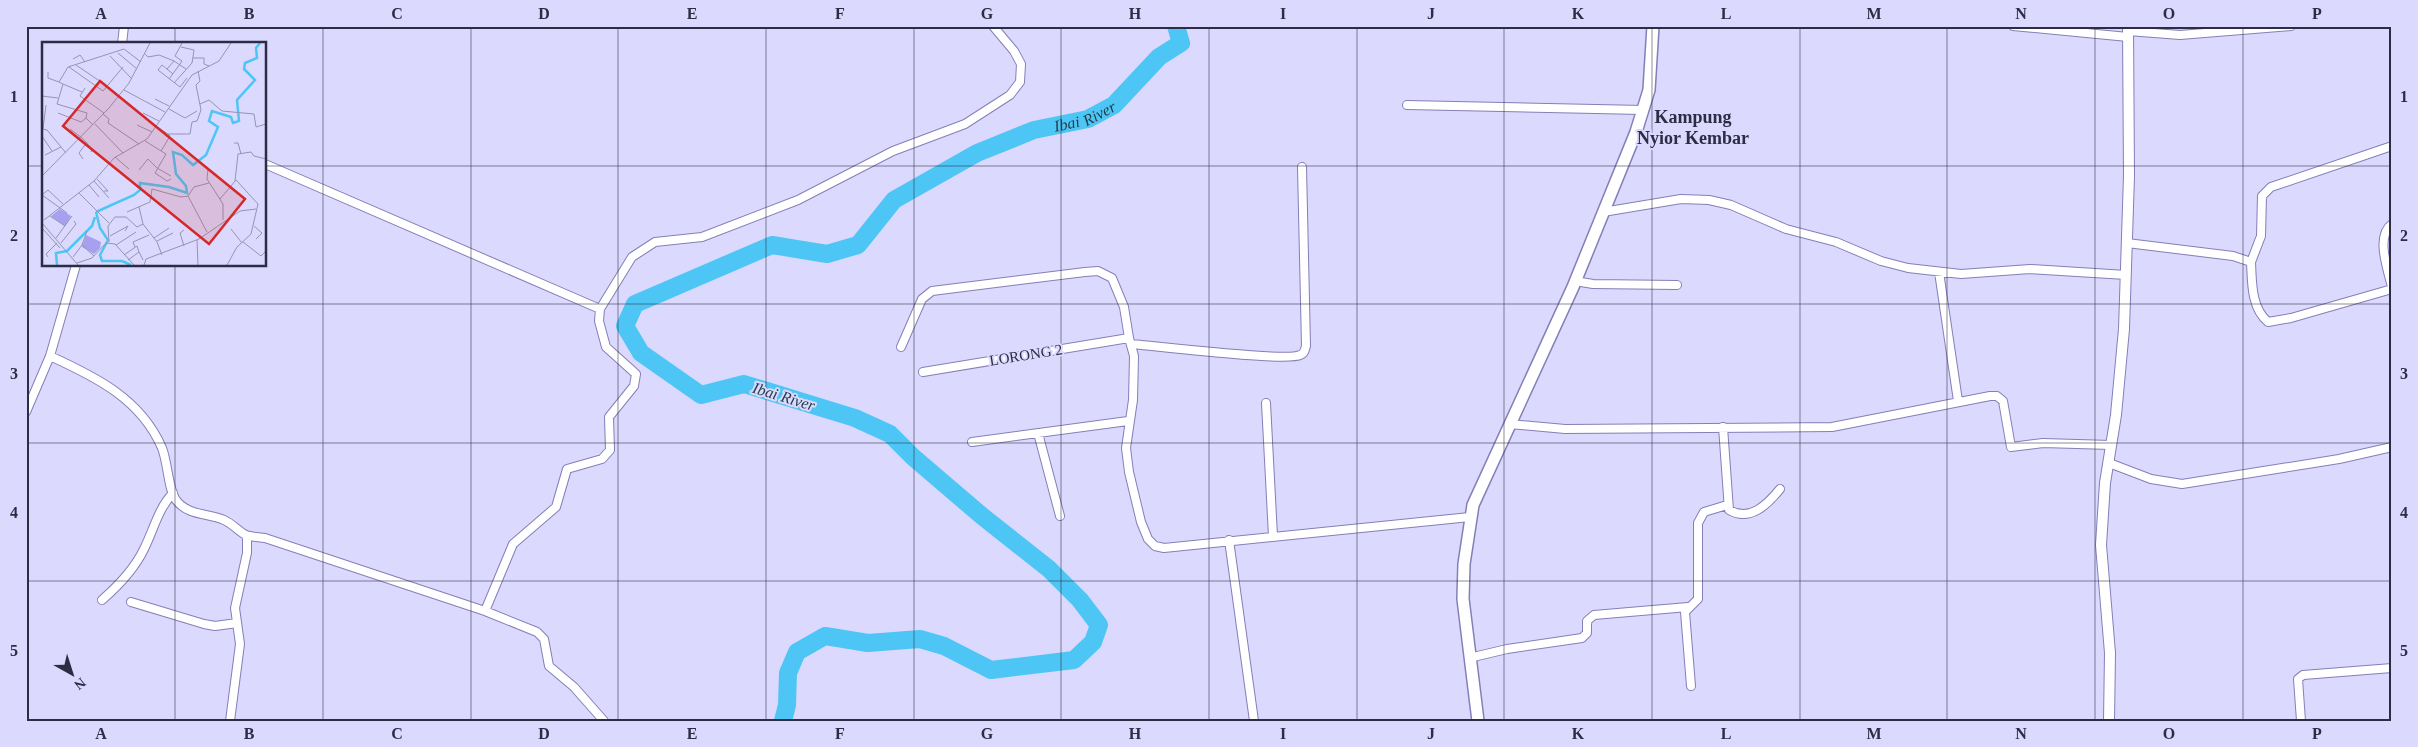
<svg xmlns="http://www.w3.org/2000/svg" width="2418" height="747" font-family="'Times New Roman',serif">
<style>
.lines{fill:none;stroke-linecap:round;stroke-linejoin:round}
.river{stroke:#4dc6f6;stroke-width:18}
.minor-casing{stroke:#847fb7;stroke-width:10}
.tertiary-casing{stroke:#847fb7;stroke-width:12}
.secondary-casing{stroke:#847fb7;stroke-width:14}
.minor{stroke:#fff;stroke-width:8}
.tertiary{stroke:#fff;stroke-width:10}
.secondary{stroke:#fff;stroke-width:11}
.grid{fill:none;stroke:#2e2c44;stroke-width:1;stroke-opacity:0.55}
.labels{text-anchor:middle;stroke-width:4;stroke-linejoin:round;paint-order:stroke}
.street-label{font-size:15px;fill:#2e2c44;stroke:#dbd9fe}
.water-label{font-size:16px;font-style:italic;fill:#243e49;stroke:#dbd9fe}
.quarter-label{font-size:18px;font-weight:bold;fill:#2e2c44;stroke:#dbd9fe}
.inset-river{fill:none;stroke:#4dc6f6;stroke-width:2.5}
.inset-road{fill:none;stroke:#9694b4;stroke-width:1}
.view{fill:#d62828;fill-opacity:0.15;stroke:#d62828;stroke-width:2.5}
.inset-edge{fill:none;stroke:#2e2c44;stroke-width:2.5}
.neatline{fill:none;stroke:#2e2c44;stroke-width:2}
.grid-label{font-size:16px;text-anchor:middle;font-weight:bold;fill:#2e2c44}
</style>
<rect width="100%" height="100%" fill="#dbd9fe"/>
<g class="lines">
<path class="river" id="s1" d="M783 721 787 705 788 673 797 652 825 636 868 643 920 639 944 646 991 670 1074 660 1093 642 1099 625 1080 600 1049 569 982 516 913 457 890 434 855 418 744 384 701 395 641 353 625 326 635 304 772 245 827 254 858 245 894 200 977 153 1034 130 1088 119 1114 105 1159 57 1181 43 1176 26"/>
<defs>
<path id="minor" d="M2013 26 2128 37
M2128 31 2180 35 2291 26
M122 44 124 26
M1407 105 1643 110
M265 164 600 309
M1603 212 1681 199 1709 200 1731 205 1786 229 1836 242 1881 261 1908 268 1961 274 2030 269 2126 275
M2392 224C2375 236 2388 270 2392 287
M2127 243 2233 256 2251 262C2252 282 2251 308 2268 322L2291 318 2392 289
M2251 262 2261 236 2262 196 2271 187 2392 146
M1939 272 1958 401
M1575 281 1593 284 1677 285
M1131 344C1155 346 1287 362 1300 355 1304 354 1305 350 1306 346L1302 167
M901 347 922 299 932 291 1085 272 1098 271 1112 278 1124 307 1129 338 1134 356 1133 400 1126 448 1129 472 1141 522 1148 539 1155 546 1164 548 1470 517
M50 356C96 377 141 399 162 448 168 463 168 489 176 500 188 516 208 513 224 520 233 524 238 531 246 535 251 537 260 537 265 538L485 611 537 632 544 639 549 666 574 687 604 721
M923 372 1129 338
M1266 403 1273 536
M26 412 50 356 76 265
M1509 424 1565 429 1832 427 1990 396H1997L2003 401 2011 447 2043 443 2111 445
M1723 427 1729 510C1750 522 1767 505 1780 489
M1038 433 1060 516
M972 442 1128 421
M2109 463 2151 479 2182 484 2339 459 2392 447
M1229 540 1254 721
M102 600C118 586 135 568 144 549 154 529 158 509 173 493
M131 602 204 624 215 626 237 623
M485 611 513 544 556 507 567 469 602 459 610 450 609 417 634 386 636 374 606 347 599 321 600 309 632 257 655 242 702 237 798 200 893 151 965 124 1010 95 1020 82 1021 64 1014 51 993 26
M1469 658 1507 649 1582 638 1587 633V621L1594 615 1688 607
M1691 686 1685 612 1698 599V523L1704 512 1727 505
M230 721 240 644 235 608 247 553V536
M2301 721 2298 679 2303 675 2392 668"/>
<path id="tertiary" d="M2109 721 2110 653 2101 545 2105 483 2116 415 2124 329 2129 176 2128 26"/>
<path id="secondary" d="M1478 721 1463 599 1464 564 1473 505 1573 287 1636 132 1649 90 1653 26"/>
</defs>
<use href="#minor" class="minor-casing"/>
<use href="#tertiary" class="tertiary-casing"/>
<use href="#secondary" class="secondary-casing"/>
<use href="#minor" class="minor"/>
<use href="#tertiary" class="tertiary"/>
<use href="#secondary" class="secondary"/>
</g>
<path class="grid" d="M175 26V44M323 26V721M471 26V721M618 26V721M766 26V721M914 26V721M1061 26V721M1209 26V721M1357 26V721M1504 26V721M1652 26V721M1800 26V721M1947 26V721M2095 26V721M2243 26V721M26 166H44M265 166H2392M175 265V721M26 304H2392M26 443H2392M26 581H2392"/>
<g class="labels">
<g class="street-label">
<text transform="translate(1026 355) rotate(-9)" y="5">LORONG 2</text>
</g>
<g class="water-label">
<text dy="6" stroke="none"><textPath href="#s1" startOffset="1521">Ibai River</textPath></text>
<text transform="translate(784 396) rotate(17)" y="6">Ibai River</text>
</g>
<g class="quarter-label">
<text x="1693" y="123">Kampung<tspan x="1693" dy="21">Nyior Kembar</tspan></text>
</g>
</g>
<g transform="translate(42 42)">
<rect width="224" height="224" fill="#dbd9fe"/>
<path d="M18 167 29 174 23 184 9 174ZM44 193 59 200 58 206 52 212 40 205Z" fill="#a7a0f0"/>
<path class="inset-river" d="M54 170 92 153 98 148V141L127 145 145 151 144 144 134 132 131 110 140 113 151 123 164 113 176 85 167 79 170 69 189 75 191 81 197 79 195 58 213 38 202 27 203 21 215 16 214 6 218 1M54 170 58 186 66 198 58 213 60 219H80L89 223M15 223 14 211 25 209 50 184 53 175"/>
<path class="inset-road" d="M76 11 95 27M103 12 106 15 117 13 132 19M68 14 89 36M151 16H162V22L167 24M31 17 38 13 43 20M138 22 140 19 133 14 140 1M34 23 65 44M27 25 61 49 81 25M125 27 132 19 144 27M6 30V36L17 40M131 32 120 23 116 28 138 45 145 36M127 37 138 22M132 41 150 21 152 8 139 5M21 42 17 40 26 25 82 7 99 20M21 42 15 62 45 71 44 76 51 83M21 42 40 50M43 46 38 54 62 71M82 48 123 70M0 54 16 56M113 57 127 64M158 62 167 58 180 69 212 72 214 85 224 82M127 67 143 76 155 69M16 71 39 80 44 76M101 71 117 79M61 72 67 77 66 81 97 102M53 82 81 111M95 83 110 90M114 84 126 92H148L150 80 155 79 159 68 154 43 158 39 156 29M0 87 5 88 24 111M1 87 4 63M28 87 40 96M0 94 10 109M40 96 50 107 49 110M103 99 124 112 113 131 125 139 129 137M192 101H196L199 112M119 109 128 94 126 92M3 113 19 105M73 115 87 127M41 117 37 111 45 100M115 126 129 134M166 127 165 137 181 162V178M97 128 106 117 115 126M0 134 67 66 87 41 108 1M55 137 66 149H62M52 139 67 156M193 139 196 112 209 110 212 114 224 117M47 143 57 155M37 151 67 181M0 153 25 171M0 153 6 148 21 162M178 157 194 138 216 162M97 165 101 182 115 200 120 213M85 170 108 160 110 147 139 155 146 154M8 174 23 184M2 178 52 139 72 116 105 97 150 33 177 19 189 1M0 181 36 223M212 184 220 191 214 197M0 186 18 206M189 187 200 201M142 188 138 191 142 204M165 190 146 154 152 145 167 141M68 194 86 184 83 189M14 196 30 174M112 196 127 186M155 198 156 223M115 199 131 191M67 200 66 184 73 175H84L95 185 101 182M201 200 219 214 224 209M19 201 34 182 32 179M40 203 52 214M74 203 94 190M93 205 91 200 107 193M82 213 95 204 97 210M6 215 4 212 15 201M31 215 40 203 45 189M86 218 97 210 101 218M35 221 50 216 64 201 73 202 92 223M102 223 104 217 157 197 198 169 214 167M185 223 195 205 209 192 216 162"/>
<path class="view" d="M58 39 203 157 167 202 21 84Z"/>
<rect width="224" height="224" class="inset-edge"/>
</g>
<rect width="2418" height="747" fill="none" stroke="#dbd9fe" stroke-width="55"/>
<g transform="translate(72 674) rotate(141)" stroke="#dbd9fe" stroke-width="4" paint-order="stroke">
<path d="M0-4L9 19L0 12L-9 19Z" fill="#2e2c44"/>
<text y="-8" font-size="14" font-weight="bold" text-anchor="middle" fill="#2e2c44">N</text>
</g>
<rect x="28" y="28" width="2362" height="692" class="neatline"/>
<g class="grid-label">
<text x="101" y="19">A</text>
<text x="249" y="19">B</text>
<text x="397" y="19">C</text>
<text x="544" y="19">D</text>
<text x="692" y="19">E</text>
<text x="840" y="19">F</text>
<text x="987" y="19">G</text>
<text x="1135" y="19">H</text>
<text x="1283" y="19">I</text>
<text x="1431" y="19">J</text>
<text x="1578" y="19">K</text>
<text x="1726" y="19">L</text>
<text x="1874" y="19">M</text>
<text x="2021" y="19">N</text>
<text x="2169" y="19">O</text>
<text x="2317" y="19">P</text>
<text x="14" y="102">1</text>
<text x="2404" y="102">1</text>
<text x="14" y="241">2</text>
<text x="2404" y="241">2</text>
<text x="14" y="379">3</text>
<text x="2404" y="379">3</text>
<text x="14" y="518">4</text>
<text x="2404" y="518">4</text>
<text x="14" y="656">5</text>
<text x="2404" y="656">5</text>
<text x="101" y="739">A</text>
<text x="249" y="739">B</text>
<text x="397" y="739">C</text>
<text x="544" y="739">D</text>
<text x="692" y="739">E</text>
<text x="840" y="739">F</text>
<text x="987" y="739">G</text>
<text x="1135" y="739">H</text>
<text x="1283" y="739">I</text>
<text x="1431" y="739">J</text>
<text x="1578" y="739">K</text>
<text x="1726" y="739">L</text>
<text x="1874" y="739">M</text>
<text x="2021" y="739">N</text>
<text x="2169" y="739">O</text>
<text x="2317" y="739">P</text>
</g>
</svg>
